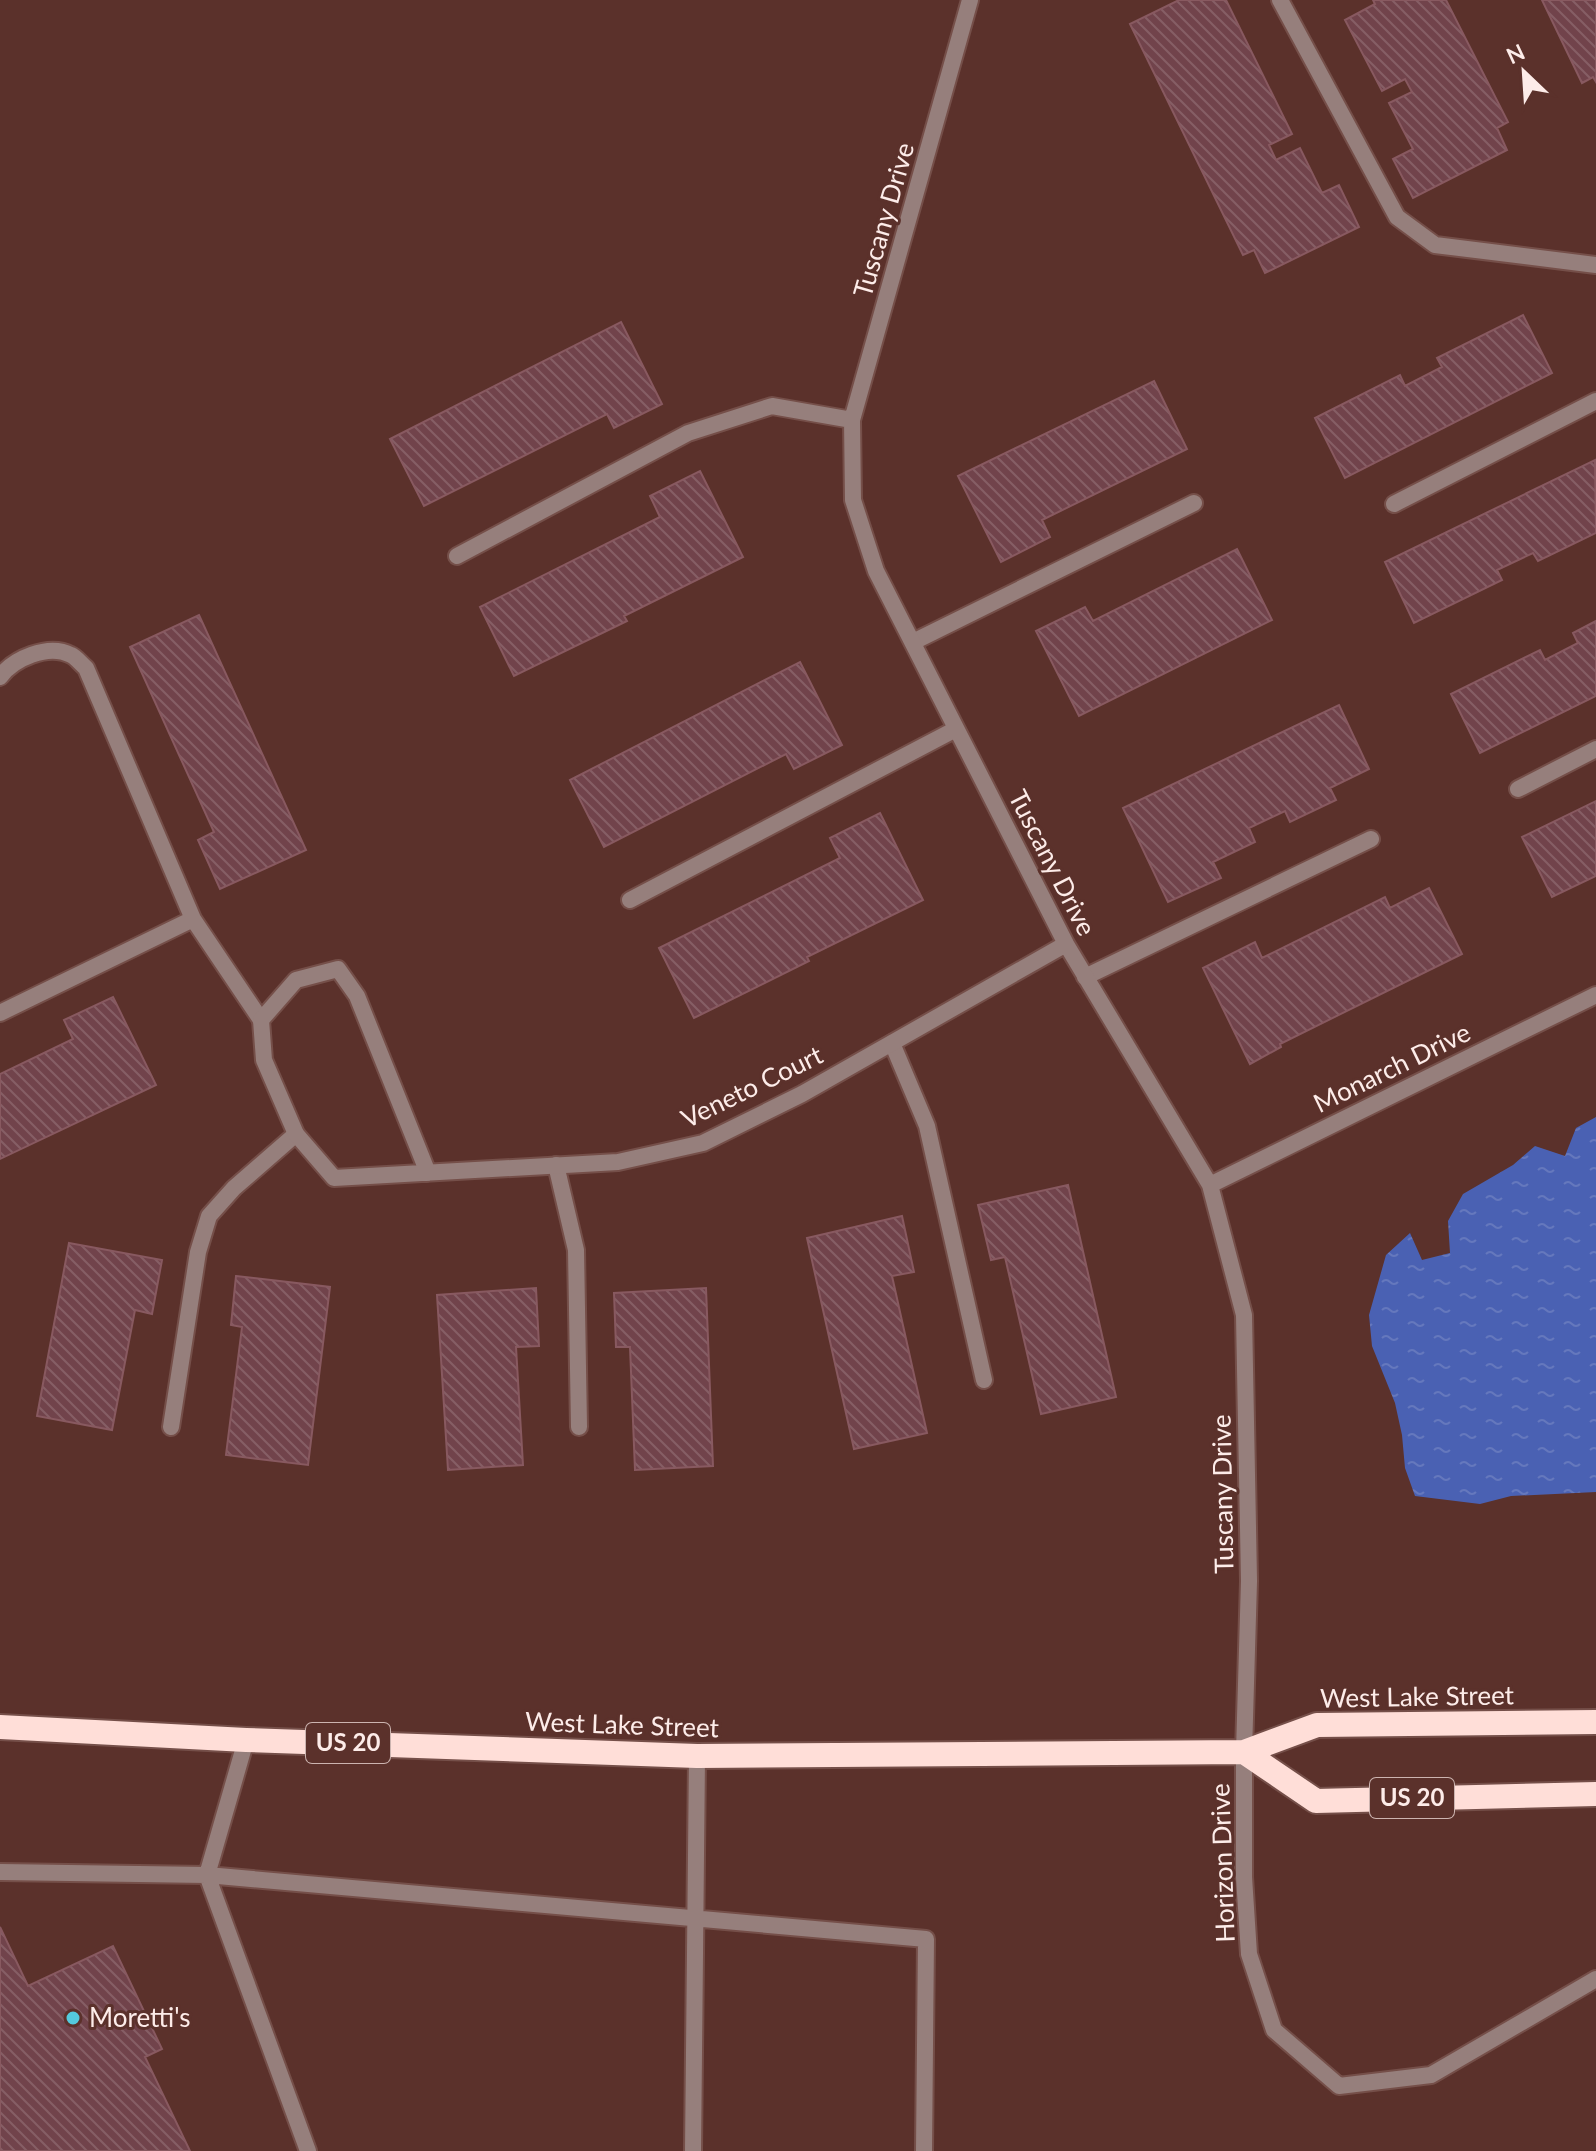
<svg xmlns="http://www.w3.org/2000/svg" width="1596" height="2151" font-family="Lato,sans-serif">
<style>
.water{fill:url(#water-ripples)}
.building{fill:url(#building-back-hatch);stroke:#885960;stroke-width:2}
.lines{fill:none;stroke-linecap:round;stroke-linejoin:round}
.lane-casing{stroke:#754f49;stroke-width:20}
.street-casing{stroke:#754f49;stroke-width:20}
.highway-casing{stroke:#754f49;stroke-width:28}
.lane{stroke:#967f7c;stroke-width:16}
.street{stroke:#967f7c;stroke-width:16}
.highway{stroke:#ffded8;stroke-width:24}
.poi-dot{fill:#54cadd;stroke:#5b312b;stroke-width:3}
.labels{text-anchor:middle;stroke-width:6;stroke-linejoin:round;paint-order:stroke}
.shield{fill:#5b312b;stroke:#ccb4b0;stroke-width:2}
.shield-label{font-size:24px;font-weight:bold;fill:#fdece9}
.street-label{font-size:26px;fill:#fdece9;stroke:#5b312b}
.poi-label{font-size:26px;fill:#fdece9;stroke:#5b312b;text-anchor:start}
</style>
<defs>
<pattern id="water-ripples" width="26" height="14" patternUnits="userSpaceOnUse" patternTransform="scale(2)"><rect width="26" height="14" fill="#4a61b3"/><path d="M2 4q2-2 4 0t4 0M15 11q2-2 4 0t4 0" fill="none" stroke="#6578bd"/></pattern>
<pattern id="building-back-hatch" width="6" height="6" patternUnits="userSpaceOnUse" patternTransform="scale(2)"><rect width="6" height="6" fill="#71434b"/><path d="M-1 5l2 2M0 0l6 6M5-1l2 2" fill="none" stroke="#865e65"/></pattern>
</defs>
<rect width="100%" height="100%" fill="#5b312b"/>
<path class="water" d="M1596 1117V1492L1511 1496 1480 1504 1415 1496 1405 1468 1402 1435 1395 1403 1372 1346 1369 1315 1386 1255 1410 1233 1422 1260 1450 1253 1448 1221 1463 1194 1513 1165 1535 1146 1565 1156 1576 1128Z"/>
<path class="building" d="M1179 0H1226L1292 134 1269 145 1276 160 1300 148 1322 193 1339 185 1359 227 1265 273 1254 250 1243 255 1130 24Z
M1373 0H1446L1508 122 1497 128 1507 150 1413 198 1393 159 1413 149 1389 103 1412 92 1405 79 1382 91 1345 20 1375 4Z
M1542 0H1596V82L1593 77 1582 83Z
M1523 315 1552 373 1345 478 1315 418 1400 375 1405 386 1442 367 1437 358Z
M621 322 662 404 614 428 607 414 424 506 390 439Z
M1154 381 1187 449 1042 520 1050 537 1001 562 958 476Z
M1595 460 1596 533 1538 561 1533 553 1497 570 1502 580 1414 623 1385 562Z
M700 471 743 557 624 616 627 621 514 676 480 607 660 517 650 496Z
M1237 549 1272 620 1079 716 1036 631 1085 607 1093 621Z
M199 615 306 850 220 889 198 840 214 832 130 647Z
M1596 621V696L1480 753 1451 694 1540 650 1545 660 1578 643 1573 633Z
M800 662 842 745 794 769 786 754 604 847 570 780Z
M1339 705 1369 769 1330 788 1336 800 1290 822 1285 811 1249 828 1255 842 1213 862 1221 878 1168 902 1123 808Z
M1596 801V876L1552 897 1522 837Z
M880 813 923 900 807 957 809 961 694 1018 659 948 840 858 830 838Z
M1429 888 1462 954 1280 1044 1281 1047 1250 1064 1203 968 1255 942 1262 958 1385 897 1390 908Z
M113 997 156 1085 0 1159V1074L73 1039 64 1020Z
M1068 1185 1116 1397 1041 1414 1005 1257 991 1260 978 1205Z
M902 1216 914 1272 892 1276 927 1433 854 1449 807 1238Z
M69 1243 162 1260 152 1314 135 1310 112 1430 37 1416Z
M236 1276 330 1287 308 1465 226 1455 242 1327 231 1325Z
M536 1288 539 1346 516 1347 523 1465 448 1470 437 1295Z
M706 1288 713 1466 635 1470 630 1347H616L614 1293Z
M0 1927 28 1986 113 1946 162 2049 145 2057 190 2151H0Z"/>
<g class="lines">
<defs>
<path id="lane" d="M1394 504 1596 401
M913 642 1194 503
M0 677C13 659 48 643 71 655 76 657 81 664 86 668L193 919 261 1020
M1518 789 1596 749
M1085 977 1371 839
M0 1013 193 919
M892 1043 927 1126 984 1380
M556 1165 576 1250 579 1427
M171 1427 198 1252 209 1216 234 1188 296 1134
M246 1740 207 1875 308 2151
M0 1872 207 1875 926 1939 924 2151
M693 2151 697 1756"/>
<path id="street" d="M970 0 852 420 853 500 876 571 1066 944 1210 1185 1244 1315 1249 1581 1244 1752V1877L1249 1954 1274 2030 1339 2086 1431 2075 1596 1979
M1280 0 1397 217 1435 245 1596 265
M457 556 688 433 772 406 852 420
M630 900 956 729
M428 1173 357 996 338 969 296 980 261 1020 264 1060 296 1134 334 1178 618 1162 703 1143 802 1094 1066 944
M1210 1185 1596 995"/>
<path id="highway" d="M0 1727 246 1740 697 1756 1244 1752 1317 1725 1596 1722
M1244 1752 1316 1801 1596 1794"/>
</defs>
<use href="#lane" class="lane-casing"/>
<use href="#street" class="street-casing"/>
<use href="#highway" class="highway-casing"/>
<use href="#lane" class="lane"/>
<use href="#street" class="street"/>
<use href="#highway" class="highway"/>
</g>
<circle class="poi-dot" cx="73" cy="2018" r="8"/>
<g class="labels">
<g class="shield">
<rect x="306" y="1723" width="84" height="40" rx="6"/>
<rect x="1370" y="1778" width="84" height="40" rx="6"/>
</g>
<g class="shield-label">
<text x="348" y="1751">US 20</text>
<text x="1412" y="1806">US 20</text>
</g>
<g class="street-label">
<text transform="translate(884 220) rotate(-74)" y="9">Tuscany Drive</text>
<text transform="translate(1052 863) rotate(63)" y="9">Tuscany Drive</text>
<text transform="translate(1392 1068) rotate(-26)" y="9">Monarch Drive</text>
<text transform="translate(752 1087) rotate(-26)" y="9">Veneto Court</text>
<text transform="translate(1223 1494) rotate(-91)" y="9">Tuscany Drive</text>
<text transform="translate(1417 1697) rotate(-1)" y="9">West Lake Street</text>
<text transform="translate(622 1725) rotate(2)" y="9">West Lake Street</text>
<text transform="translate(1223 1863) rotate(-92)" y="9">Horizon Drive</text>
</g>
<g class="poi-label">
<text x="89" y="2027">Moretti's</text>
</g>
</g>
<g transform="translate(1524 72) rotate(335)" stroke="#5b312b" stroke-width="6" paint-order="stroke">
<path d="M0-6L14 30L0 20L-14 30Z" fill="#fdece9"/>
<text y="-12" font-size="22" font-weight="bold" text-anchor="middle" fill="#fdece9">N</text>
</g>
</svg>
